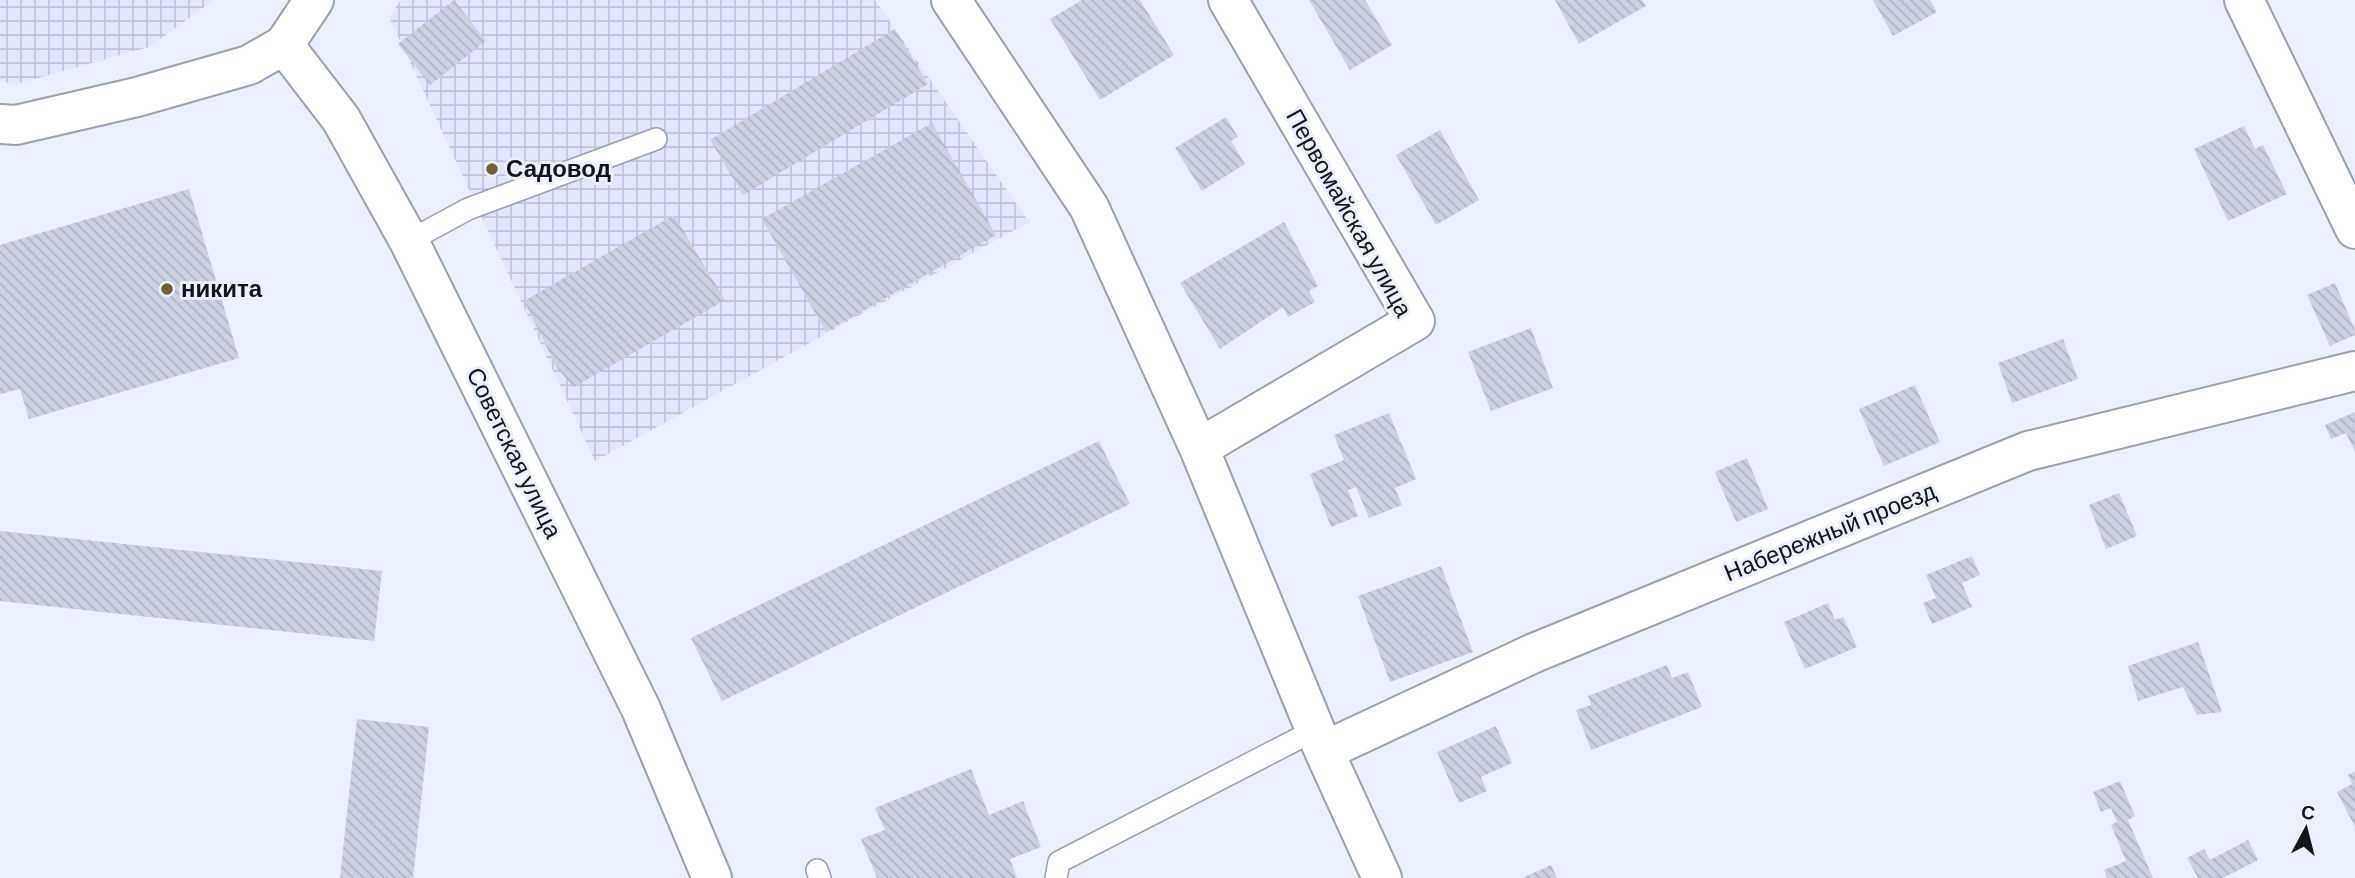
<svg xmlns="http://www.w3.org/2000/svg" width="2355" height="878" font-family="Barlow,sans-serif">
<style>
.industrial{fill:url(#industrial-grid)}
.building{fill:url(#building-back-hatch)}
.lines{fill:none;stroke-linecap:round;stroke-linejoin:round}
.service-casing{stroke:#9c9faf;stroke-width:24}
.minor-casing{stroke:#9c9faf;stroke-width:42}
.secondary-casing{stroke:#9c9faf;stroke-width:42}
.service{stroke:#fff;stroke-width:21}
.minor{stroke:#fff;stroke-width:38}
.secondary{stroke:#fff;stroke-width:38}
.poi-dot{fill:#6e6330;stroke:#eceffd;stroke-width:2.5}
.labels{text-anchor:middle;stroke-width:6;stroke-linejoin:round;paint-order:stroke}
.poi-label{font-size:24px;font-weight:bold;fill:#14151b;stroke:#eceffd;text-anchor:start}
.street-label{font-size:24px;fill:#14151b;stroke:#eceffd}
</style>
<defs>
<pattern id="industrial-grid" width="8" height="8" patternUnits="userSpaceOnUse" patternTransform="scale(1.75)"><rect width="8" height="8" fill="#e2e6ff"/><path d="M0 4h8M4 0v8" fill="none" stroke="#c1c4da"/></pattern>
<pattern id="building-back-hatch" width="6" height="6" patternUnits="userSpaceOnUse" patternTransform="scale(1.75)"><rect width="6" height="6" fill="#cdd0e1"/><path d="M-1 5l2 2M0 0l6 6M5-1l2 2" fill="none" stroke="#afb2c0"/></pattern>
</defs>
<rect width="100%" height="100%" fill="#eceffd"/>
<path class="industrial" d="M0 0H214L149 47 13 85 0 80Z
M401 0H875L1029 222 595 461 389 17Z"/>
<path class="building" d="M454 0 486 41 430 85 398 44Z
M1082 0H1140L1174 55 1100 100 1050 19Z
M1309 0H1365L1392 45 1350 70Z
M1555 0H1642L1646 6 1579 44Z
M1873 0H1930L1937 12 1893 36Z
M895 29 928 84 743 195 710 140Z
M1226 117 1238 137 1231 141 1245 164 1202 191 1175 148Z
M932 123 996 235 826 332 762 219Z
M2244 126 2255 149 2263 145 2287 194 2228 221 2194 149Z
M1440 130 1479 200 1436 225 1396 155Z
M189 189 239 358 29 419 20 389 0 394V245Z
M674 215 725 300 574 387 557 368 524 301Z
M1284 222 1318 286 1309 291 1315 302 1288 317 1283 307 1220 349 1180 283Z
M2335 283 2355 330V335L2330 346 2307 295Z
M1531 328 1553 388 1491 411 1468 352Z
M2063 339 2078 379 2012 403 1998 363Z
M1915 385 1940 442 1884 466 1859 409Z
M2355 412V452L2346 433 2331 439 2325 425Z
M1389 413 1416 479 1395 488 1402 505 1369 518 1356 487 1348 490 1358 516 1331 527 1310 474 1344 460 1334 435Z
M1099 441 1130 504 722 701 691 638Z
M1747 458 1768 509 1736 522 1715 472Z
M2119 493 2137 536 2106 549 2089 505Z
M0 531 382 571 374 641 0 601Z
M1972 556 1980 575 1962 583 1972 607 1932 624 1923 603 1936 598 1926 575Z
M1441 566 1473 652 1390 682 1358 596Z
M1828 603 1835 620 1843 617 1857 647 1805 669 1784 622Z
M2198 642 2222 712 2197 715 2183 687 2138 701 2128 666Z
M1667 665 1672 678 1688 672 1702 707 1591 750 1576 710 1591 705 1588 696Z
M357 719 429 727 413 878H340Z
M1496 726 1512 763 1481 777 1487 791 1459 803 1437 752Z
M971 769 989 815 1023 801 1041 847 1010 859 1017 878H877L861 839 885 830 875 808Z
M2355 771V827L2337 792 2352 784 2348 775Z
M2120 781 2135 816 2128 820 2153 878H2107L2104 870 2126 861 2111 825 2117 822 2111 808 2101 812 2093 792Z
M2248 840 2258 860 2223 878H2198L2187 858 2204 849 2210 860Z
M1551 865 1557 878H1522Z"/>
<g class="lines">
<defs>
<path id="service" d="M409 241 468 209 656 139
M817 870 820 878
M1056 878 1059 862 1315 730"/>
<path id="minor" d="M951 0 1089 207 1199 448 1324 751 1382 878
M2244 0 2355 229
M1199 448 1415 321 1228 0
M1324 751 1534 653 2028 451 2355 371"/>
<path id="secondary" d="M284 45 341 119 409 241 641 709 712 878
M0 124 16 125 137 97 249 65 284 45 314 0"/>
</defs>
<use href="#service" class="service-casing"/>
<use href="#minor" class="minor-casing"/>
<use href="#secondary" class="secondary-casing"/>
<use href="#service" class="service"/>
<use href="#minor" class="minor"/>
<use href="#secondary" class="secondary"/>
</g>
<g class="poi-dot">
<circle cx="492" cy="169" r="7"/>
<circle cx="167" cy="289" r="7"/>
</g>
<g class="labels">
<g class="poi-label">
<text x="506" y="177">Садовод</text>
<text x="181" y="297">никита</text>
</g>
<g class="street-label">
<text transform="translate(1349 213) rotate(61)" y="8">Первомайская улица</text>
<text transform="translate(514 453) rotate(64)" y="8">Советская улица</text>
<text transform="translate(1830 532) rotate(-22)" y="8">Набережный проезд</text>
</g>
</g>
<g transform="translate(2306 829) rotate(7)" stroke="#eceffd" stroke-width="5" paint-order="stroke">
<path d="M0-5L12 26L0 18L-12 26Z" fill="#14151b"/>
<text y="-10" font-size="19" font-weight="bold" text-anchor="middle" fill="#14151b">С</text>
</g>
</svg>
